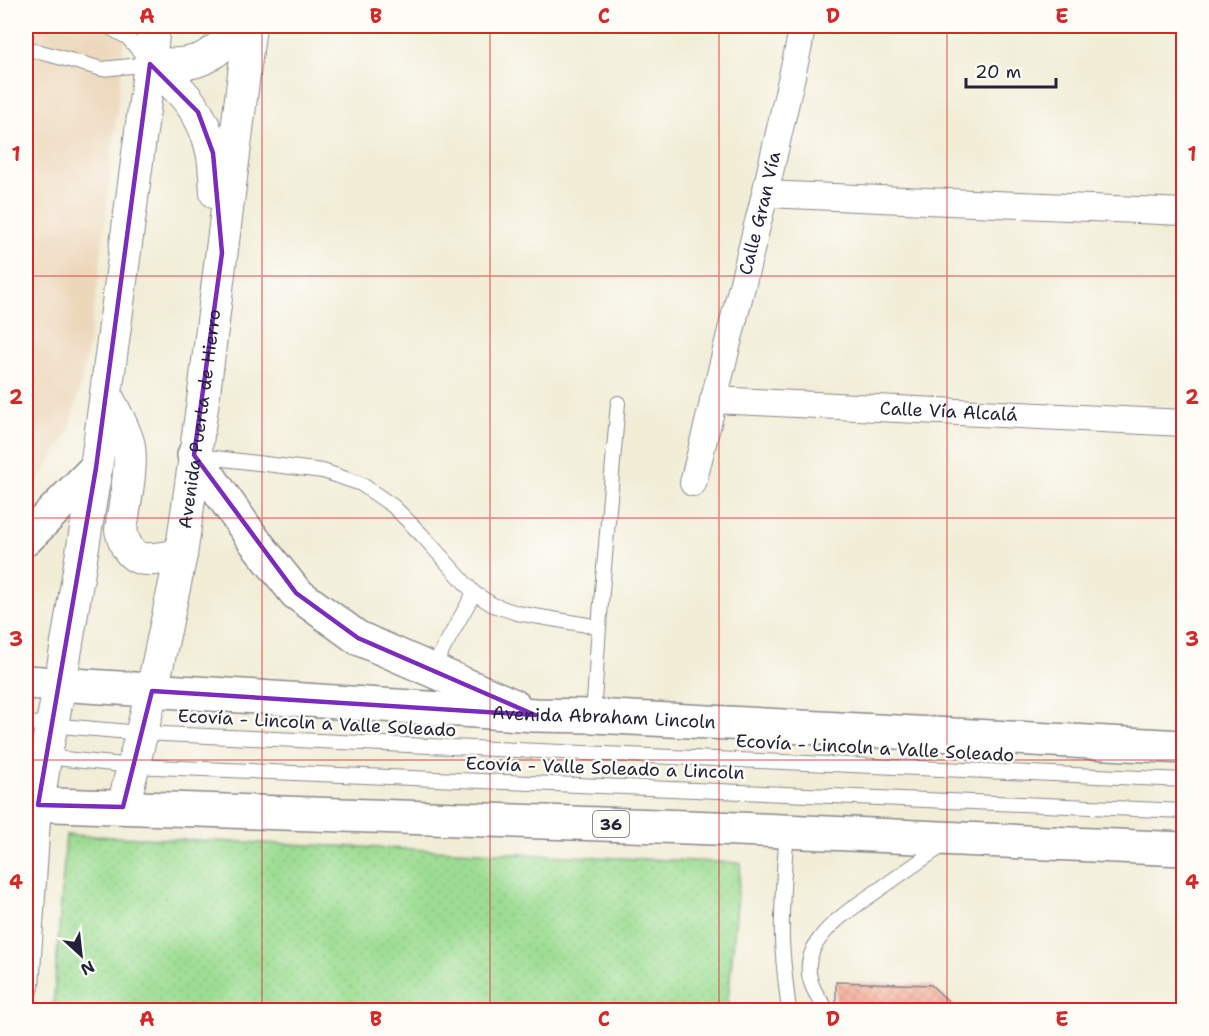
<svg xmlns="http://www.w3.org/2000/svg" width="1209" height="1036" font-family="'Shantell Sans',sans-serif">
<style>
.built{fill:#edd7bb}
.grass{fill:url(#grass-dots);stroke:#608067;stroke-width:1.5}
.building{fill:url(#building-cross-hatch)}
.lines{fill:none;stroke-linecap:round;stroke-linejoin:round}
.service-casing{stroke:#8a8889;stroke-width:16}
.minor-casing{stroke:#8a8889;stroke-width:28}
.tertiary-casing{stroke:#8a8889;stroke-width:34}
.primary-casing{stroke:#8a8889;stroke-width:36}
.service{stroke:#fff;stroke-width:14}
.minor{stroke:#fff;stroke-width:26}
.tertiary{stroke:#fff;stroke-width:32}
.primary{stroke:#fff;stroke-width:33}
.marked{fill:none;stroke:#7b2cbf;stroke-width:4.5;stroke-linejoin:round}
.grid{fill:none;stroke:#d62828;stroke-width:1.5;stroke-opacity:0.55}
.labels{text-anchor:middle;stroke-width:5;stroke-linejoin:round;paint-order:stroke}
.shield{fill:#fdfcf7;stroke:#646373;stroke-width:1.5}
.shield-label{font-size:16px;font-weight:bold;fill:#22223b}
.street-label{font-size:18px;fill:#22223b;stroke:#fdfcf7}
.neatline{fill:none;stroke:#d62828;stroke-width:2}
.grid-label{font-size:20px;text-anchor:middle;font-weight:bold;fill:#d62828}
</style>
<defs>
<pattern id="grass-dots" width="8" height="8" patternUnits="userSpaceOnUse" patternTransform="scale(1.5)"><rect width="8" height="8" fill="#9ddd93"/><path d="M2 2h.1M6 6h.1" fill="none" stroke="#87bd80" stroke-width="1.8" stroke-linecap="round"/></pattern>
<pattern id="building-cross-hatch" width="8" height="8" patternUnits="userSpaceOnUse" patternTransform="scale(1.5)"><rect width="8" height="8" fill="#f5ae99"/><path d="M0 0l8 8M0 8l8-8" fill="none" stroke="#d29585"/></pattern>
</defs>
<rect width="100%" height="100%" fill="#fdfcf7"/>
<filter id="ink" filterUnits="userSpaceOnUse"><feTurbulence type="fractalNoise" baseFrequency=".0167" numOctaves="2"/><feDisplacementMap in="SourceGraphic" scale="12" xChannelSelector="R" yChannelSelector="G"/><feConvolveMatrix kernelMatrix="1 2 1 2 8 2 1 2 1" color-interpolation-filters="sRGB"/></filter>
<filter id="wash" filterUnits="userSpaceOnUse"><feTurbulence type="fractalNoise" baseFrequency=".008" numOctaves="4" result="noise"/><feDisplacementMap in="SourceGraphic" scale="24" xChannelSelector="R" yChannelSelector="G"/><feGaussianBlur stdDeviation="1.35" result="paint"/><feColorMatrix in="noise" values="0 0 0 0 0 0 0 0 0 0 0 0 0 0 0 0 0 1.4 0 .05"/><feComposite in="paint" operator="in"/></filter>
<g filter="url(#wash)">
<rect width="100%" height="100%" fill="#f1edd7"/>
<path class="built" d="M26 26H126L99 277 84 370 69 431 35 486 26 497Z"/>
<path class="grass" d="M66 835 741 863 727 1010H53Z"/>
<g id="blocks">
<path class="building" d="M836 982 931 985 959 1011H924L836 1004Z"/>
</g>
</g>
<g filter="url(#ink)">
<use href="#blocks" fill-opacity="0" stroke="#8a8889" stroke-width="1.5"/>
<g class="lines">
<defs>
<path id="service" d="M107 26 127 37 147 60
M26 48 102 69 150 64
M199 456 323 471 361 484 393 506 422 535 474 593 493 605 517 613 599 627 593 716
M599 627 618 403
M432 669 474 593
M26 723 141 733 1184 780
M26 755 132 766 1184 811
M787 831C784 867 781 903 782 940 783 964 786 987 789 1010
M828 1010C778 954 836 919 880 889 901 874 923 859 945 844"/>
<g id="minor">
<path d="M765 194 1184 212"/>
<path id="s1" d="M713 400 1184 423"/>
<path id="s2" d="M693 483 765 194 799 45 802 26"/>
<path d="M26 986 38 805"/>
</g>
<g id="tertiary">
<path d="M150 64C181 88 203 111 212 151 215 164 215 179 216 193"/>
<path d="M150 64C201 66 207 61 242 26"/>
<path d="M106 395C114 410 123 425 128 442 134 462 124 507 121 530 129 568 150 560 181 555"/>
<path d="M38 805 45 758 60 685 96 468 150 64 154 26"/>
<path id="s3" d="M123 807 152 691 181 555 204 393 250 26"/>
</g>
<g id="primary">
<path d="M194 455 253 539 296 593 358 638 514 706"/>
<path d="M26 539 96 468"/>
<path id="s4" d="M26 682 535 715 593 716 1184 747"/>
<path d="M26 804 715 828 1184 849"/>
</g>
</defs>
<use href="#service" class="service-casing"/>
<use href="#minor" class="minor-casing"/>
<use href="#tertiary" class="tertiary-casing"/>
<use href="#primary" class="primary-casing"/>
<use href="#service" class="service"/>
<use href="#minor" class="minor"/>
<use href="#tertiary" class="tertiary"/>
<use href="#primary" class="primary"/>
</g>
</g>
<path class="marked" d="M150 64 198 112 213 153 222 253 194 455 296 593 358 638 535 715 152 691 123 807 38 805 96 468Z"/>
<path class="grid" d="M262 26V1010M490 26V1010M719 26V1010M947 26V1010M26 276H1184M26 518H1184M26 760H1184"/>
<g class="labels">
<rect class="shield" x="593" y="811" width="36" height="26" rx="4.5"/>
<g class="shield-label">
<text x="611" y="830">36</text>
</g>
<g class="street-label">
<text dy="6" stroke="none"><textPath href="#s2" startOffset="278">Calle Gran Vía</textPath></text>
<text dy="6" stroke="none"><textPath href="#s1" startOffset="236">Calle Vía Alcalá</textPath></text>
<text dy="6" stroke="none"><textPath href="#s3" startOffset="396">Avenida Puerta de Hierro</textPath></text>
<text dy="6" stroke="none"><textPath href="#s4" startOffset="579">Avenida Abraham Lincoln</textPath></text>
<text transform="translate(317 723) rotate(3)" y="6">Ecovía - Lincoln a Valle Soleado</text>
<text transform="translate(875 748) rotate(3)" y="6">Ecovía - Lincoln a Valle Soleado</text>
<text transform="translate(605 768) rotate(2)" y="6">Ecovía - Valle Soleado a Lincoln</text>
</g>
</g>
<rect width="1209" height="1036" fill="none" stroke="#fdfcf7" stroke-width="66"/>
<g transform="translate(81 955) rotate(153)" stroke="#fdfcf7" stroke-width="4.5" paint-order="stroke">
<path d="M0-4.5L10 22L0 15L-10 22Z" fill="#22223b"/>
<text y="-9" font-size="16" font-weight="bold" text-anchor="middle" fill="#22223b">N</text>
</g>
<path d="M966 78v9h90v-9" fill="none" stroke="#22223b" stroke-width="3"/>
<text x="975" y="78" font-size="18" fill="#22223b" stroke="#fdfcf7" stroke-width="4.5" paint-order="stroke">20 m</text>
<rect x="33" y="33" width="1143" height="970" class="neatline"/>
<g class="grid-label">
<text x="147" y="23">A</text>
<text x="376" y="23">B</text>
<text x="604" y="23">C</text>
<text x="833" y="23">D</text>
<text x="1062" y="23">E</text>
<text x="16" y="161">1</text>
<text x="1192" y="161">1</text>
<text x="16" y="404">2</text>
<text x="1192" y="404">2</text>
<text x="16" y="646">3</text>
<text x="1192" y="646">3</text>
<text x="16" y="889">4</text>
<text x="1192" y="889">4</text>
<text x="147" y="1026">A</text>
<text x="376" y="1026">B</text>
<text x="604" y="1026">C</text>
<text x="833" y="1026">D</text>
<text x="1062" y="1026">E</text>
</g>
</svg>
